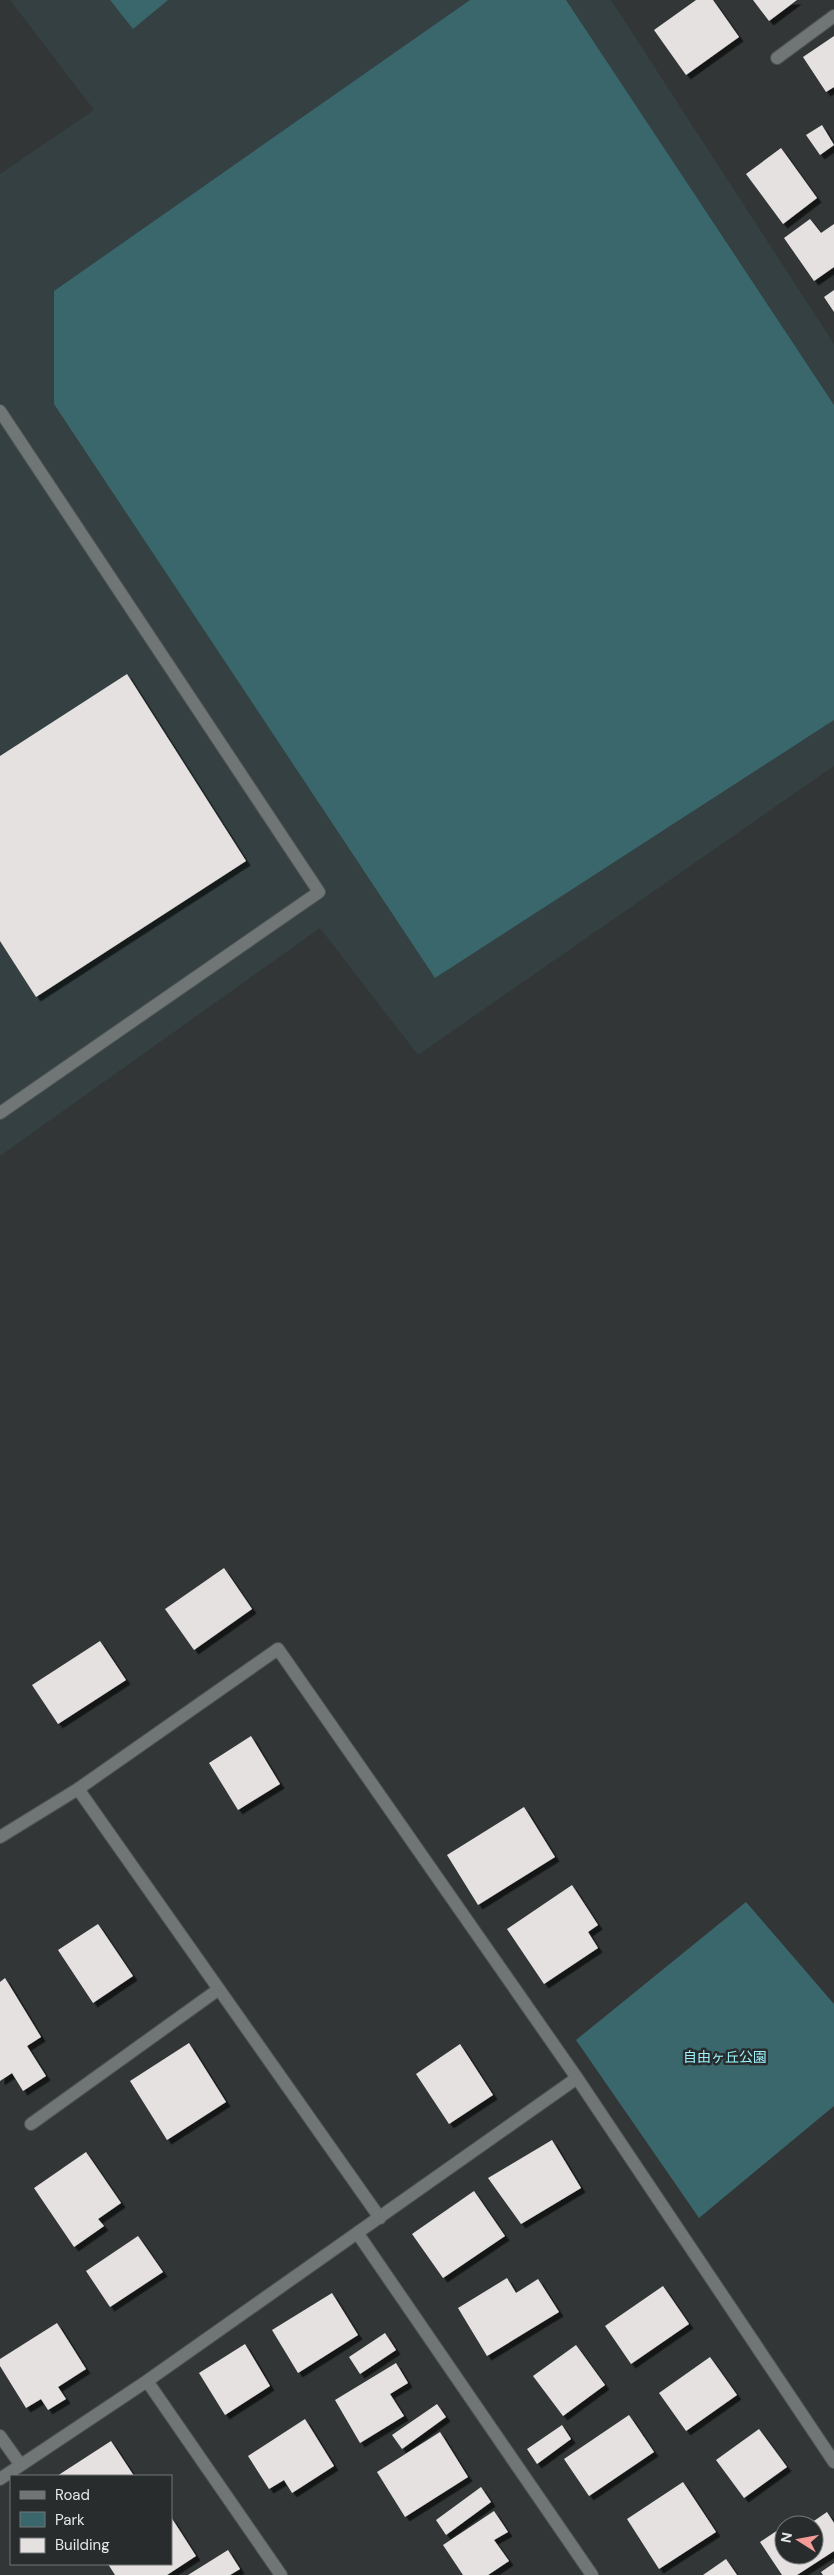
<svg xmlns="http://www.w3.org/2000/svg" width="834" height="2575" font-family="'DM Sans','Noto Sans JP',sans-serif">
<style>
.built{fill:#344041}
.green{fill:#39676c}
.building{fill:#e6e1e1;filter:url(#shadow)}
.lines{fill:none;stroke-linecap:round;stroke-linejoin:round}
.lane-casing{stroke:#4f5353;stroke-width:14}
.street-casing{stroke:#4f5353;stroke-width:14}
.lane{stroke:#707575;stroke-width:12}
.street{stroke:#707575;stroke-width:12}
.labels{text-anchor:middle;stroke-width:5;stroke-linejoin:round;paint-order:stroke}
.park-label{font-size:14px;fill:#9bf2fc;stroke:#282c2d}
</style>
<defs>
<filter id="shadow"><feDropShadow dx="4.5" dy="4.5" stdDeviation="0" flood-color="#0009"/></filter>
</defs>
<rect width="100%" height="100%" fill="#323637"/>
<path class="built" d="M10 0H611L834 344V766L418 1055 320 928 0 1156V174L94 110Z"/>
<path class="green" d="M110 0H168L133 29Z
M470 0H566L834 405V720L435 978 54 404V291Z
M746 1902 834 2004V2106L699 2218 576 2040Z"/>
<path class="building" d="M696 0H713L739 37 686 75 654 30Z
M753 0H797L769 21Z
M834 36V87L826 92 803 57Z
M822 125 834 145 820 155 806 135Z
M781 148 817 198 783 224 746 174Z
M810 219 821 233 834 224V267L814 281 784 238Z
M834 290V312L824 297Z
M127 674 246 861 36 997 0 941V756Z
M224 1568 252 1609 194 1650 165 1609Z
M100 1641 126 1680 58 1724 32 1685Z
M251 1736 280 1784 238 1810 209 1763Z
M524 1807 555 1857 478 1905 447 1855Z
M572 1885 598 1925 588 1932 598 1948 544 1984 507 1929Z
M98 1924 133 1976 93 2003 58 1950Z
M5 1978 41 2037 27 2046 46 2076 23 2091 12 2073 0 2081V1982Z
M189 2043 226 2102 167 2140 130 2081Z
M460 2044 493 2095 449 2124 416 2074Z
M552 2140 581 2188 521 2224 488 2178Z
M86 2152 121 2203 98 2219 104 2226 74 2247 34 2188Z
M474 2191 505 2236 443 2278 412 2234Z
M138 2236 163 2272 110 2307 86 2271Z
M507 2278 516 2293 538 2279 559 2312 487 2356 458 2308Z
M663 2286 689 2324 631 2364 605 2326Z
M332 2293 358 2335 298 2373 272 2330Z
M57 2323 86 2369 58 2387 66 2399 48 2410 41 2399 26 2408 0 2366V2359Z
M385 2333 396 2350 360 2374 349 2357Z
M245 2344 270 2386 225 2415 199 2373Z
M576 2345 605 2385 563 2416 533 2376Z
M710 2357 737 2395 686 2431 659 2393Z
M396 2363 408 2383 390 2394 404 2416 360 2443 335 2400Z
M437 2404 446 2417 402 2449 392 2435Z
M629 2415 654 2452 589 2496 564 2459Z
M305 2419 334 2466 292 2493 284 2480 269 2489 248 2456Z
M562 2425 571 2439 537 2464 527 2449Z
M759 2429 787 2467 744 2498 716 2460Z
M440 2432 468 2477 405 2517 377 2472Z
M111 2441 134 2476H57Z
M683 2482 716 2532 659 2569 627 2519Z
M481 2487 491 2502 446 2535 436 2520Z
M494 2511 508 2532 494 2540 509 2561 488 2575H463L443 2545Z
M827 2512 834 2523V2551L797 2575H782L760 2542 784 2526V2555H814V2525H808Z
M800 2516 806 2525H786Z
M171 2517 196 2556 167 2575H115L108 2564H171Z
M228 2550 240 2569 230 2575H188Z
M726 2559 737 2575H703Z
M834 2563V2575H823L821 2572Z"/>
<g class="lines">
<defs>
<path id="lane" d="M777 58 834 16
M0 411 319 892 0 1113"/>
<path id="street" d="M78 1789 380 2218
M0 1837 78 1789 278 1649 577 2078 834 2462
M31 2124 219 1989
M358 2234 592 2575
M147 2381 281 2575
M0 2436 20 2464
M0 2479 147 2381 577 2078"/>
</defs>
<use href="#lane" class="lane-casing"/>
<use href="#street" class="street-casing"/>
<use href="#lane" class="lane"/>
<use href="#street" class="street"/>
</g>
<g class="labels">
<g class="park-label">
<text x="725" y="2062">自由ヶ丘公園</text>
</g>
</g>
<rect x="10" y="2475" width="162" height="90" fill="#282c2d" stroke="#747778"/>
<rect x="20" y="2491" width="25" height="8" fill="#707575" stroke="#747778"/>
<text x="55" y="2500" font-size="15" fill="#e5e8e8">Road</text>
<rect x="20" y="2512" width="25" height="15" fill="#39676c" stroke="#747778"/>
<text x="55" y="2525" font-size="15" fill="#e5e8e8">Park</text>
<rect x="20" y="2538" width="25" height="15" fill="#e6e1e1" stroke="#747778"/>
<text x="55" y="2550" font-size="15" fill="#e5e8e8">Building</text>
<g transform="translate(799 2540) rotate(281)"><circle r="24" fill="#282c2d" stroke="#747778"/>
<path d="M0-4L9 19L0 12L-9 19Z" fill="#f59b97"/>
<text y="-8" font-size="14" font-weight="bold" text-anchor="middle" fill="#e5e8e8">N</text>
</g>
</svg>
